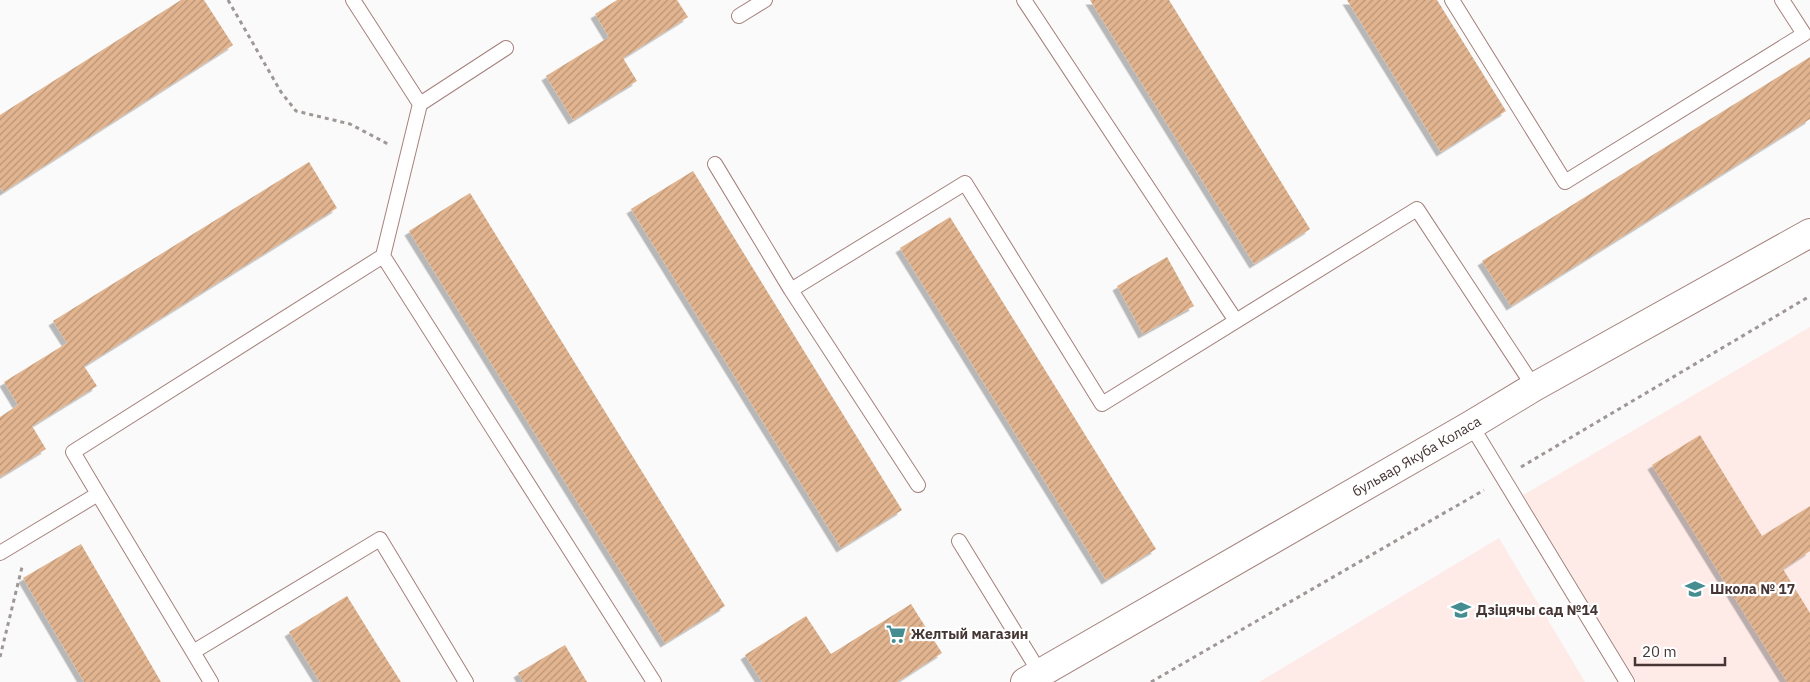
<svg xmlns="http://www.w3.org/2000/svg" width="1810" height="682" font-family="'IBM Plex Sans',sans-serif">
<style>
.built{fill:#feebe8}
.building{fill:url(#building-hatch);filter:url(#shadow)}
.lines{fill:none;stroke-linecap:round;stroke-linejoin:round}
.service-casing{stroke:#a4817d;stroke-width:16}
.minor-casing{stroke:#a4817d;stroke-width:30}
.path{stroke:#9f9796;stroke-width:3;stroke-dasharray:4 4;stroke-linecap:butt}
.service{stroke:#fff;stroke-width:14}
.minor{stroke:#fff;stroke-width:28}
.labels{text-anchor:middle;stroke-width:4.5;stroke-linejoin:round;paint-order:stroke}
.street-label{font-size:14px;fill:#453634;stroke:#fff}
.poi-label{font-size:14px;font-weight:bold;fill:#453634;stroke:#fff;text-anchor:start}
</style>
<defs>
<pattern id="building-hatch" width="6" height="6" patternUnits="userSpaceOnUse" patternTransform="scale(1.25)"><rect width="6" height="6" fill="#e2b590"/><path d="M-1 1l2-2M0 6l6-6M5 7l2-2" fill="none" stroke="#b99476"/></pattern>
<filter id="shadow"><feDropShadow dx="-4.5" dy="4.5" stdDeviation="0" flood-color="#0004"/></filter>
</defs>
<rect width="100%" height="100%" fill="#fafafa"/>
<path class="built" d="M1810 327V682H1637L1523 495Z
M1499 538 1585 682H1259Z"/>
<path class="building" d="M181 0H204L233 45 3 192 0 187V115Z
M617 0H677L688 17 623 58 637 81 573 120 546 76 609 37 595 14Z
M1090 0H1169L1310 229 1254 264Z
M1347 0H1437L1506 111 1441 152Z
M1810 57V119L1511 306 1482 261Z
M309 162 337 208 84 366 97 386 32 426 46 449 0 477V417L18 405 4 382 67 343 53 321Z
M693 171 902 510 841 548 631 209Z
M470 193 725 606 665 643 409 231Z
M950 217 1156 549 1106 580 900 248Z
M1167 257 1194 306 1143 334 1117 286Z
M1700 435 1762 536 1810 506V551L1783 569 1810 613V682H1787L1652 465Z
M81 544 106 587 161 682H84L23 578Z
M347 596 373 638 401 682H320L289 632Z
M911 604 942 653 897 682H762L745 655 806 616 831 654Z
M565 645 587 682H523L518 673Z"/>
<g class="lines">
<defs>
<path id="service" d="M353 0 420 104 383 256
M1024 0 1236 321
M1452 0 1565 182 1804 34 1782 0
M739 16 765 0
M420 104 506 48
M715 164 791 290 918 485
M791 290 965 183 1102 404 1417 209 1534 387
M1471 425 1627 682
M98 494 73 452 383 256 654 682
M959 541 1040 673
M0 553 98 494 193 652 380 539 466 682
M193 652 211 682"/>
<g id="minor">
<path id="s1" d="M1025 682 1471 425 1534 387 1810 233"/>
</g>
</defs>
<use href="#service" class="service-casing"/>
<use href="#minor" class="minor-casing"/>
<path class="path" d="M228 0 281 92 296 111 350 124 388 144
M1521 467 1810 296
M0 657 22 567
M1151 682 1484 490"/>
<use href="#service" class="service"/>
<use href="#minor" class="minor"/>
</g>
<defs>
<symbol id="school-bare" viewBox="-9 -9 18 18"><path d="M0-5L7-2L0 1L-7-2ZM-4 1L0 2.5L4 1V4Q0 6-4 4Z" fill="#458d91" stroke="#fff" stroke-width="2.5" paint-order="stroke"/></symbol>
<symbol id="supermarket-bare" viewBox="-9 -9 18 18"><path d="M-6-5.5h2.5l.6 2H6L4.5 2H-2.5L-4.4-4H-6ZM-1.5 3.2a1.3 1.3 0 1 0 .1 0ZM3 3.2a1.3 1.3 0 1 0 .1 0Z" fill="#458d91" stroke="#fff" stroke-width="2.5" paint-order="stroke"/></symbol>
</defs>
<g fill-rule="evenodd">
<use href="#school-bare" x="1681" y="575" width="28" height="28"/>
<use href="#school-bare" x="1447" y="596" width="28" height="28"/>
<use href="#supermarket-bare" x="882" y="620" width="28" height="28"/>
</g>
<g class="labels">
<g class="street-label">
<text dy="5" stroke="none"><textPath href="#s1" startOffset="452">бульвар Якуба Коласа</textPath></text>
</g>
<g class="poi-label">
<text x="1710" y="594">Школа № 17</text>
<text x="1476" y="615">Дзіцячы сад №14</text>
<text x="911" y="639">Желтый магазин</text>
</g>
</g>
<path d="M1635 657v8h90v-8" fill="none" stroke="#453634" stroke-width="2.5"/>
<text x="1642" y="657" font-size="15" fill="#453634" stroke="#ffffff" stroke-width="4" paint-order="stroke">20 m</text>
</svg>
